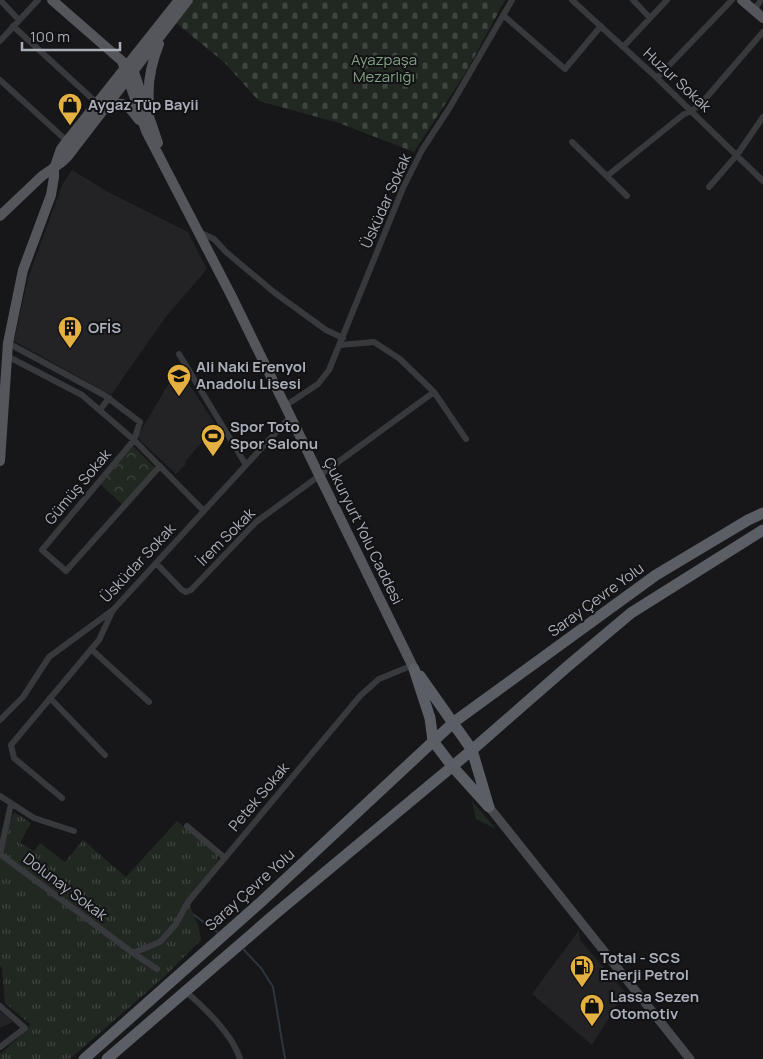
<svg xmlns="http://www.w3.org/2000/svg" width="763" height="1059" font-family="Manrope,sans-serif">
<style>
.built{fill:#232326}
.grass{fill:url(#grass-tufts)}
.cemetery{fill:url(#cemetery-stones)}
.park{fill:url(#park-crowns)}
.lines{fill:none;stroke-linecap:round;stroke-linejoin:round}
.stream{stroke:#2e353c;stroke-width:2}
.minor{stroke:#38393d;stroke-width:6}
.secondary{stroke:#46484d;stroke-width:9}
.primary{stroke:#54565c;stroke-width:10}
.trunk{stroke:#5c5e65;stroke-width:11}
.labels{text-anchor:middle;stroke-width:4;stroke-linejoin:round;paint-order:stroke}
.park-label{font-size:15px;fill:#82a184;stroke:#121214}
.street-label{font-size:15px;fill:#aaaeb8;stroke:#121214}
.poi-label{font-size:15px;font-weight:bold;fill:#aaaeb8;stroke:#121214;text-anchor:start}
</style>
<defs>
<pattern id="grass-tufts" width="24" height="20" patternUnits="userSpaceOnUse" patternTransform="scale(1.25)"><rect width="24" height="20" fill="#212822"/><path d="M3 7l-1-3M5 7V3M7 7l1-3M15 17l-1-3M17 17v-4M19 17l1-3" fill="none" stroke="#3f4540"/></pattern>
<pattern id="cemetery-stones" width="16" height="16" patternUnits="userSpaceOnUse" patternTransform="scale(1.25)"><rect width="16" height="16" fill="#212822"/><path d="M2 7V4a2 2 0 0 1 4 0v3zM10 15v-3a2 2 0 0 1 4 0v3z" fill="#3f4540"/></pattern>
<pattern id="park-crowns" width="20" height="18" patternUnits="userSpaceOnUse" patternTransform="scale(1.25)"><rect width="20" height="18" fill="#212822"/><path d="M2 6a3 3 0 1 1 6 0M12 15a3 3 0 1 1 6 0" fill="none" stroke="#3f4540"/></pattern>
</defs>
<rect width="100%" height="100%" fill="#171719"/>
<path class="built" d="M72 170 110 193 188 232 207 269 165 318 111 395 14 341 28 278 63 183Z
M178 368 216 425 185 462 186 464 176 474 137 437Z
M579 930 580 940 625 992 592 1045 532 994Z
M0 1011 13 1022 0 1028Z"/>
<path class="grass" d="M472 801 496 829 476 819Z
M14 812 31 823 20 843 34 851 40 843 65 862 83 840 126 877 177 821 218 855V860L190 906 198 925 201 940 166 975 70 1059H0V1054L29 1028 30 1024 5 1003 2 968 0 966V849Z"/>
<path class="cemetery" d="M194 0H505L466 72 414 152 339 123 259 101 225 63 176 23Z"/>
<path class="park" d="M133 446 155 468 123 505 100 484Z"/>
<g class="lines">
<path class="stream" d="M194 915 217 932
M244 950 261 968 273 987 285 1059"/>
<path class="minor" d="M0 0 19 20
M572 0 657 78 763 181
M633 0 650 18
M754 10 761 0
M503 15 565 69 601 26
M13 26 98 104
M0 41 38 0
M623 47 667 0
M657 78 732 0
M0 80 67 141
M572 142 627 196
M607 176 684 114 692 111 706 98 763 32
M709 187 737 155 763 117
M199 232 214 239 226 252 275 293 326 330 343 338
M8 343 104 395 140 422 134 440 42 550 66 571 160 466
M340 345 374 342 400 359 434 392 466 439
M179 354 246 465
M7 356 82 395 134 440 204 511
M285 406 318 384 329 370 403 188 422 150 450 107 512 0
M100 410 109 398
M156 563 182 590 186 592 191 590 256 522 434 392
M91 649 149 702
M50 698 105 755
M0 720 23 697 49 657 113 610 290 417
M0 796 34 818 74 831
M62 798 14 758 11 745 99 640 112 612
M11 804 0 854 133 953 157 969
M187 826 225 858
M133 953 160 942 176 924 188 902 360 696 379 679 413 665
M185 991C204 1007 233 1035 240 1059
M0 1006 25 1028 0 1047"/>
<path class="secondary" d="M489 807 690 1059"/>
<path class="primary" d="M52 0 122 61
M742 0 763 18
M122 61 146 131 231 295 414 669
M133 69 158 143
M149 103C147 82 151 64 159 44
M108 105C126 100 129 107 139 120
M0 216 42 176 62 162 68 156 188 0
M0 461 8 343 23 270 51 195 54 177V169L61 149 67 141 179 0"/>
<path class="trunk" d="M414 669 430 718 433 741 452 766 489 807
M420 676 472 750 488 804
M84 1059 261 902 454 722 656 575 748 520 763 513
M107 1059 275 914 472 750 568 666 631 613 763 530"/>
</g>
<defs>
<symbol id="shop-pin" viewBox="-11 -11 22 30"><path d="M0 17L-7.5 6A9.5 9.5 0 1 1 7.5 6Z" fill="#e5b042" stroke="#121214"/><path d="M-5-2.5h2.3a2.7 3.5 0 0 1 5.4 0H5L5.5 6h-11ZM-1.5-2.5h3a1.5 2.3 0 0 0-3 0Z" fill="#111"/></symbol>
<symbol id="building-pin" viewBox="-11 -11 22 30"><path d="M0 17L-7.5 6A9.5 9.5 0 1 1 7.5 6Z" fill="#e5b042" stroke="#121214"/><path d="M-4-6H4V6H1V3H-1V6H-4ZM-2.5-4.3h1.7v1.8h-1.7ZM.8-4.3h1.7v1.8H.8ZM-2.5-1h1.7V.8h-1.7ZM.8-1h1.7V.8H.8Z" fill="#111"/></symbol>
<symbol id="school-pin" viewBox="-11 -11 22 30"><path d="M0 17L-7.5 6A9.5 9.5 0 1 1 7.5 6Z" fill="#e5b042" stroke="#121214"/><path d="M0-5L7-2L0 1L-7-2ZM-4 1L0 2.5L4 1V4Q0 6-4 4Z" fill="#111"/></symbol>
<symbol id="stadium-pin" viewBox="-11 -11 22 30"><path d="M0 17L-7.5 6A9.5 9.5 0 1 1 7.5 6Z" fill="#e5b042" stroke="#121214"/><path d="M0-5a6.5 5 0 1 0 0 10a6.5 5 0 1 0 0-10ZM-3.5-1.8h7v3.6h-7Z" fill="#111"/></symbol>
<symbol id="fuel-pin" viewBox="-11 -11 22 30"><path d="M0 17L-7.5 6A9.5 9.5 0 1 1 7.5 6Z" fill="#e5b042" stroke="#121214"/><path d="M-5.5-6h7V0h2V4h1.3V-2.5L3-4.5l.8-.8L6-3V5H2.5V1h-1V6h-7ZM-4.2-4.7v3.2H.2V-4.7Z" fill="#111"/></symbol>
</defs>
<g fill-rule="evenodd">
<use href="#shop-pin" x="56" y="91" width="28" height="38"/>
<use href="#building-pin" x="56" y="314" width="28" height="38"/>
<use href="#school-pin" x="165" y="362" width="28" height="38"/>
<use href="#stadium-pin" x="199" y="422" width="28" height="38"/>
<use href="#fuel-pin" x="568" y="953" width="28" height="38"/>
<use href="#shop-pin" x="578" y="992" width="28" height="38"/>
</g>
<g class="labels">
<g class="park-label">
<text x="384" y="65">Ayazpaşa<tspan x="384" dy="17">Mezarlığı</tspan></text>
</g>
<g class="street-label">
<text transform="translate(677 80) rotate(43)" y="5">Huzur Sokak</text>
<text transform="translate(386 201) rotate(-66)" y="5">Üsküdar Sokak</text>
<text transform="translate(78 487) rotate(-50)" y="5">Gümüş Sokak</text>
<text transform="translate(363 531) rotate(64)" y="5">Çukuryurt Yolu Caddesi</text>
<text transform="translate(226 537) rotate(-45)" y="5">İrem Sokak</text>
<text transform="translate(138 563) rotate(-47)" y="5">Üsküdar Sokak</text>
<text transform="translate(596 600) rotate(-36)" y="5">Saray Çevre Yolu</text>
<text transform="translate(259 797) rotate(-50)" y="5">Petek Sokak</text>
<text transform="translate(65 887) rotate(37)" y="5">Dolunay Sokak</text>
<text transform="translate(250 890) rotate(-42)" y="5">Saray Çevre Yolu</text>
</g>
<g class="poi-label">
<text x="88" y="110">Aygaz Tüp Bayii</text>
<text x="88" y="333">OFİS</text>
<text x="196" y="372">Ali Naki Erenyol<tspan x="196" dy="17">Anadolu Lisesi</tspan></text>
<text x="230" y="432">Spor Toto<tspan x="230" dy="17">Spor Salonu</tspan></text>
<text x="600" y="963">Total - SCS<tspan x="600" dy="17">Enerji Petrol</tspan></text>
<text x="610" y="1002">Lassa Sezen<tspan x="610" dy="17">Otomotiv</tspan></text>
</g>
</g>
<path d="M22 42v8h98v-8" fill="none" stroke="#aaaeb8" stroke-width="2.5"/>
<text x="30" y="42" font-size="15" fill="#aaaeb8" stroke="#121214" stroke-width="4" paint-order="stroke">100 m</text>
</svg>
